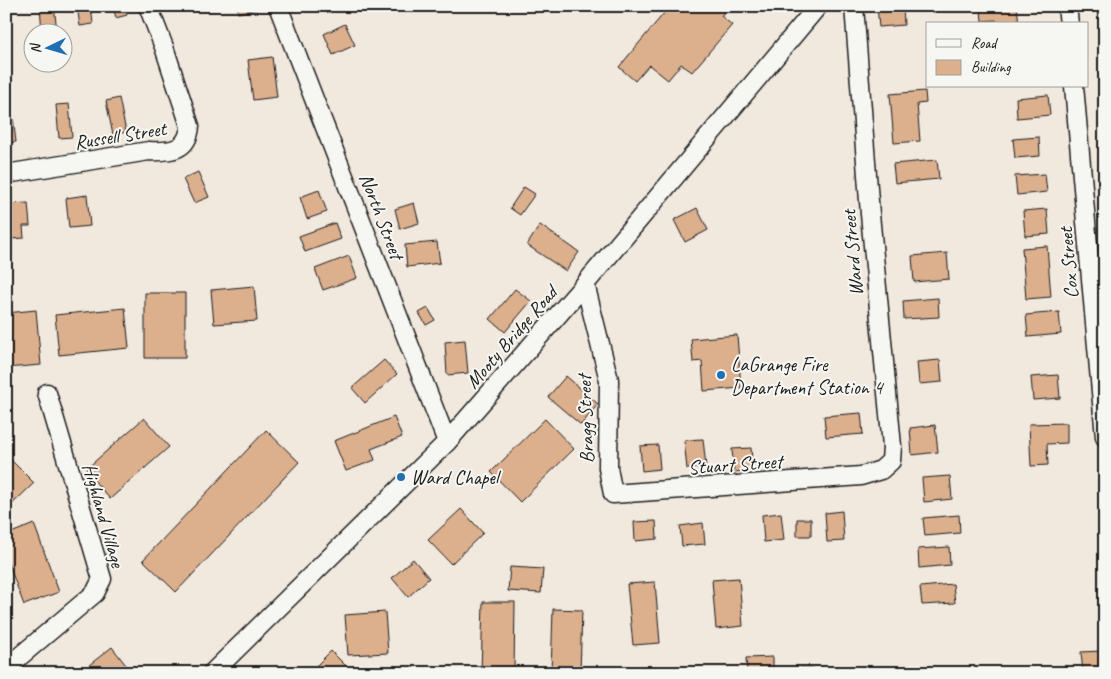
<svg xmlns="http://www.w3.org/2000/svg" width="1111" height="679" font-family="Caveat,sans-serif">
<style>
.building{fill:#dcaf8d;stroke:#1c1c1c}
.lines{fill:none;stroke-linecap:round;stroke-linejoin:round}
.minor-casing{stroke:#1c1c1c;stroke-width:21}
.minor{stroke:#f6f6f2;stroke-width:18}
.poi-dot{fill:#1f6fb2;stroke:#f6f6f2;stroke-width:2}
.labels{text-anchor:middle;stroke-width:4;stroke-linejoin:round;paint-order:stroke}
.street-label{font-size:20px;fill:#1c1c1c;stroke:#f6f6f2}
.poi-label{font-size:20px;fill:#1c1c1c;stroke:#f6f6f2;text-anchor:start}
</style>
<rect width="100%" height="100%" fill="#f1e8de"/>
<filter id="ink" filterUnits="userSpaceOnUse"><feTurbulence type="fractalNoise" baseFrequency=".02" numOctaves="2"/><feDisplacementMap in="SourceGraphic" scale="10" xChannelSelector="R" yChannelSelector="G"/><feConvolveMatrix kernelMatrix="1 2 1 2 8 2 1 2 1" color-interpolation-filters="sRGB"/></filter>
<g filter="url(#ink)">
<path class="building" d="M40 6H54L57 31 42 32Z
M77 6H91L93 24 80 26Z
M113 6H125L127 15 116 18Z
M237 6H257V9L238 13Z
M670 6H729L721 16 732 25 692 72 681 64 668 80 649 65 635 81 619 67Z
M877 6H903L904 25 879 27Z
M993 6H1017L1019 24H997L996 20 982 21 981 10 994 9Z
M1097 6H1105V14L1098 15Z
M345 24 355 45 333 55 324 34Z
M272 57 277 97 253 100 248 60Z
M925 91 926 103 917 104 920 141 894 143 890 94Z
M1048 95 1050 115 1017 118 1016 98Z
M119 98 126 132 113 135 106 101Z
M69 104 72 137 59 138 56 105Z
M12 109 16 142 6 143V110Z
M1039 137 1040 156 1015 158 1013 139Z
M937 160 939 179 895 183 893 164Z
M198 172 209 197 194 203 183 179Z
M1045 174 1047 192 1017 195 1015 176Z
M524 187 535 194 520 215 510 208Z
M319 190 327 212 307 219 300 197Z
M87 195 90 226 69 228 66 198Z
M28 203 30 226H23L24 238 12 239 9 204Z
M414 203 419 223 400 229 395 209Z
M697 208 708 230 685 242 674 220Z
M1047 209 1049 234 1025 236 1023 211Z
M335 223 341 239 305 252 299 236Z
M540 225 579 252 566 271 527 245Z
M437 242 440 263 407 267 405 245Z
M1047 246 1051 297 1026 299 1022 248Z
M947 253 949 279 914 282 912 256Z
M349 256 357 278 323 290 315 269Z
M254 286 257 321 214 324 211 290Z
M515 289 531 301 505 332 490 319Z
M145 293H185V358H145Z
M938 298 939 317 904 319 903 301Z
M125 308 129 348 59 355 55 315Z
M428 308 435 320 426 325 419 313Z
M36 310 41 365 6 368V313Z
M1059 312 1061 334 1028 337 1026 315Z
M737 335 741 388 704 391 702 361 693 362 691 339Z
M465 340 468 373 447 375 445 342Z
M384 360 397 374 365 403 352 388Z
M940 360 942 382 919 384 917 362Z
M1058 375 1060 398 1033 400 1031 377Z
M566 376 598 404 581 425 548 397Z
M861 413 863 434 826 437 824 416Z
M394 417 402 437 371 449 375 460 346 471 334 441Z
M144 418 169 447 110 499 85 470Z
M545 419 574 449 520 502 491 472Z
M1067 423V443L1047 444 1048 465 1031 466 1029 424Z
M935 425 938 452 912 455 910 428Z
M266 430 299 462 176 592 143 560Z
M703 439 706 467 687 469 684 440Z
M658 445 660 469 642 471 640 446Z
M751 448 753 470 734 472 732 449Z
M6 455 34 483 6 510Z
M950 476 952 499 924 502 922 478Z
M461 509 483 533 451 564 428 540Z
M842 511 844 541 827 542 825 513Z
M781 513 784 540 764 542 762 515Z
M959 515 960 533 925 536 923 518Z
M797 519H811V536H797Z
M656 521 657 539 635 541 634 522Z
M703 523 705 544 682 546 680 526Z
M34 524 59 592 24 605 6 557V535Z
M949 547 950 565 919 568 918 549Z
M413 559 429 578 408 597 392 578Z
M510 567 543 569 541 593 508 591Z
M739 578 743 626 716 629 712 580Z
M655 582 660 643 633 645 627 584Z
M953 584 955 603 922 605 920 587Z
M483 602H515L514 673H481Z
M553 609 582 610 580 673H551Z
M385 612 388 653 348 655 345 615Z
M112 647 132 673H79Z
M331 651 346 666 340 673H312L311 671Z
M1101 651 1103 673H1083L1081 652Z
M773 657V673H747L746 658Z
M800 668H813V673H800Z
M661 669V673H636L645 672V671Z
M695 672H725V673H695Z"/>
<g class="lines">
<defs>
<path id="minor" d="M278 6 447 442
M1067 6 1069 24
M1074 86 1105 437
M6 174 149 151C170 152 188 151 190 126L164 47 148 6
M585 284 609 380 608 468 613 494 861 476 881 470 891 461 892 446 870 214 854 6
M6 668 95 593 102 579 47 393
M212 673 447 442 585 284 818 6"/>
</defs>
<use href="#minor" class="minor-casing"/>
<use href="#minor" class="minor"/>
</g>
</g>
<g class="poi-dot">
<circle cx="721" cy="375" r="5"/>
<circle cx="401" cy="477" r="5"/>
</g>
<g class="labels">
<g class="street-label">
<text transform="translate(120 135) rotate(-9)" y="7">Russell Street</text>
<text transform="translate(382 216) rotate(69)" y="7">North Street</text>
<text transform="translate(852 253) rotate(-95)" y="7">Ward Street</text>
<text transform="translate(1068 263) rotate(-95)" y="7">Cox Street</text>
<text transform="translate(511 337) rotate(-49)" y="7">Mooty Bridge Road</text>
<text transform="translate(585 419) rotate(-92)" y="7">Bragg Street</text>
<text transform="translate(735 464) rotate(-4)" y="7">Stuart Street</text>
<text transform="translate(104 515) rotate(74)" y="7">Highland Village</text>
</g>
<g class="poi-label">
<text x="731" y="371">LaGrange Fire<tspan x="731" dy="23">Department Station 4</tspan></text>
<text x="411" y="484">Ward Chapel</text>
</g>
</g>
<rect width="1111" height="679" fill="none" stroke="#f6f6f2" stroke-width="25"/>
<rect x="12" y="12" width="1086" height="654" fill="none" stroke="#1c1c1c" stroke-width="2" filter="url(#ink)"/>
<rect x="926" y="22" width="162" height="65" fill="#f6f6f2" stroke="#9f9f9c"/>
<rect x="936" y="39" width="25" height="8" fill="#f6f6f2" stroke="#9f9f9c"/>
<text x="971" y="48" font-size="15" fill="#1c1c1c">Road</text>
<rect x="936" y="60" width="25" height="15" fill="#dcaf8d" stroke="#9f9f9c"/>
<text x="971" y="72" font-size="15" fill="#1c1c1c">Building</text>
<g transform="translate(48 48) rotate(265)"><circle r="24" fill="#f6f6f2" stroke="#9f9f9c"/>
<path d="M0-4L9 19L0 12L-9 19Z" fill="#1f6fb2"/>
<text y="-8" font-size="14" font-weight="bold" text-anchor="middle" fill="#1c1c1c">N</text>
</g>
</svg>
